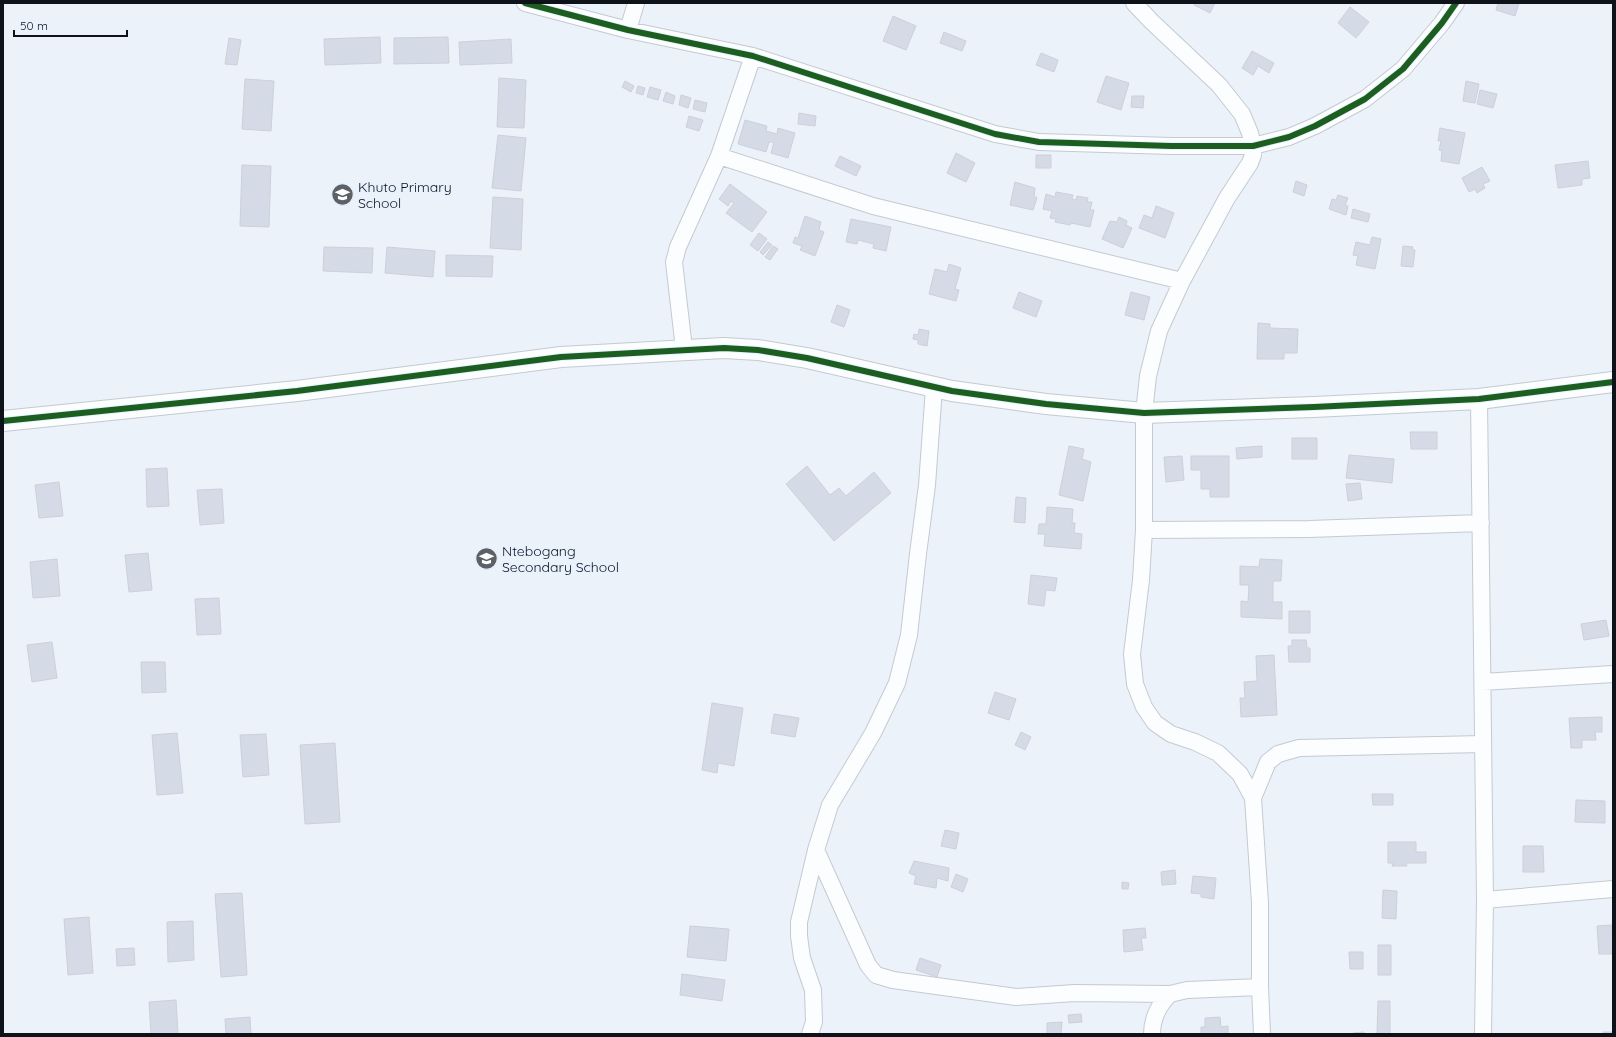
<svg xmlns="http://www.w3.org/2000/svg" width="1616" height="1037" font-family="Quicksand,sans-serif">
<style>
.building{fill:#d5dbe6;stroke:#ccd0d8}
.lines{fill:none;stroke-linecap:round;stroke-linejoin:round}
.minor-casing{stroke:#c4cad1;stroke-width:18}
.tertiary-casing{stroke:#c4cad1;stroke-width:22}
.minor{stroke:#fcfdfe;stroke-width:16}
.tertiary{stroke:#fcfdfe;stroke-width:20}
.cycleway-casing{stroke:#e7f2fe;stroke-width:8}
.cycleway{stroke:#1b5e20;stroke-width:6}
.labels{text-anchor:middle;stroke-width:3.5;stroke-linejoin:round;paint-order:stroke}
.poi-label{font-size:14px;fill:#0d1319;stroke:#e7f2fe;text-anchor:start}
</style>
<rect width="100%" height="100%" fill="#ecf2f9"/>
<path class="building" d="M1195 3H1215L1210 13 1194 5Z
M1498 3H1519L1515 16 1496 10Z
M1350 7 1369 22 1356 38 1338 23Z
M893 16 916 26 906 50 883 41Z
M944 32 966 41 962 51 940 43Z
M380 37 381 63 325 65 324 39Z
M448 37 449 63 394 64V38Z
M229 38 241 40 237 65 225 64Z
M511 39 512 63 460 65 459 42Z
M1252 51 1274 63 1269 73 1258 66 1253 75 1242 68Z
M1041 53 1058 60 1054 72 1036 65Z
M1106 76 1129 83 1121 110 1097 102Z
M499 78 526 80 524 128 497 127Z
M245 79 274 81 271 131 242 129Z
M625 81 634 86 631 92 622 87Z
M1466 81 1479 84 1475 103 1463 101Z
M638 86 645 88 643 95 636 93Z
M650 87 661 90 658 100 647 97Z
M1480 90 1497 94 1493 108 1477 104Z
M666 92 675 96 673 104 663 101Z
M681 95 691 98 688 108 679 105Z
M1132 96H1144L1143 108 1131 107Z
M695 100 707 103 705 112 693 109Z
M799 113 816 116 815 126 798 124Z
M689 116 703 120 699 131 686 127Z
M745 120 767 126 766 131 777 134 778 128 795 133 788 158 771 153 774 142H769L766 152 738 144Z
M1440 128 1465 133 1459 164 1441 161 1442 151 1439 150 1441 141H1438Z
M498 135 526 138 521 191 492 188Z
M956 153 975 163 966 182 947 173Z
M1036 155H1051V168H1036Z
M840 156 861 166 856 176 835 166Z
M1588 161 1590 178 1582 179V185L1558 188 1555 165Z
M242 165 271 166 269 227 240 226Z
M1482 167 1490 181 1483 184 1485 188 1477 193 1475 189 1469 192 1462 178Z
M1296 181 1307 185 1304 196 1293 192Z
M1015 182 1035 188 1034 196 1037 198 1033 210 1010 205Z
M730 184 767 212 752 232 726 213 734 203 731 201 728 206 719 199Z
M1056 192 1073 195 1072 199 1076 200 1077 196 1088 198 1087 202H1092L1090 210H1094L1090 227 1071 223 1070 225 1055 222 1056 219 1050 218 1052 211 1043 209 1046 194 1055 197Z
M1338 195 1348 198 1345 205 1348 206 1346 215 1329 209 1332 199 1336 200Z
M493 197 523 199 521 250 490 248Z
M1156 206 1174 213 1165 238 1139 228 1144 215 1152 218Z
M1353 209 1370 214 1368 222 1351 218Z
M805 216 821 222 819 230 824 232 815 256 800 250 802 246 793 243 795 237 798 238Z
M1119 217 1127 221 1126 225 1132 228 1123 248 1102 239 1110 221 1117 222Z
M851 219 891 227 886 251 873 248 874 244 858 240 857 244 846 242Z
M759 233 767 239 758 251 750 245Z
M1372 237 1381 239 1375 269 1356 265 1358 256 1353 255 1356 242 1370 245Z
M768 242 772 245 763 255 760 252Z
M773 246 778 249 770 260 765 257Z
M1403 246 1413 247 1412 249 1415 250 1413 267 1401 266Z
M324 247 373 248 372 273 323 271Z
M387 247 435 251 433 277 385 273Z
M446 255 493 256 492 277 446 276Z
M949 264 961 268 955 289 959 290 956 301 929 294 935 269 947 272Z
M1019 292 1042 301 1036 317 1013 308Z
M1131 292 1150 297 1144 320 1125 315Z
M837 305 850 310 844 327 831 322Z
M1258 323 1270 324V328L1298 329 1297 353H1284V359H1257Z
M919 329 929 331 927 346 918 344V340L913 339 914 334 918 335Z
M1410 432H1437V449H1411Z
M1292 438H1317V459H1292Z
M1069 446 1084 449 1082 459 1091 462 1083 501 1059 495Z
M1262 446V457L1237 459 1236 448Z
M1349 455 1394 459 1392 483 1346 478Z
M1182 456 1184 480 1166 482 1164 457Z
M1191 456H1229V497H1210V489H1201V470H1191Z
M807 466 830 495 839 488 846 496 874 472 891 493 834 541 786 484Z
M167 468 169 506 147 507 146 469Z
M59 482 63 516 39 518 35 485Z
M1360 483 1362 499 1348 501 1346 484Z
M222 489 224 523 200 525 197 490Z
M1016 497 1026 498 1025 523 1014 522Z
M1047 507 1073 509 1072 523H1075L1074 533 1082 534 1081 549 1044 546 1045 534H1038L1039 524H1046Z
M148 553 152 590 129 592 125 555Z
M57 559 60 596 33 598 30 562Z
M1260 559 1282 560 1281 581H1273V602H1282V619L1241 617V601L1248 602 1249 585H1240V566L1259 567Z
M1031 575 1057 578 1055 591 1046 590 1044 606 1028 604Z
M219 598 221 634 197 635 195 599Z
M1289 611H1310V633H1289Z
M1606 620 1609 636 1584 640 1581 624Z
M1292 640H1306L1307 648H1310V662H1289L1288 646H1292Z
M52 642 57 678 32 682 27 645Z
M1274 655 1277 715 1241 717 1240 698H1245L1244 682 1257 681 1256 656Z
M141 662H165L166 692 142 693Z
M995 692 1016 699 1009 720 988 713Z
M712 703 743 708 734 766 718 763 717 773 702 770Z
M774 714 799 718 795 737 771 733Z
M1602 717V732H1595L1596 740H1582V748H1571L1569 718Z
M1021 732 1031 737 1025 750 1015 745Z
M177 733 183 793 157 795 152 735Z
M266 734 269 775 243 777 240 735Z
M335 743 340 822 305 824 300 745Z
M1372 794H1393V805H1373Z
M1576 800 1605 801V823L1575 822Z
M945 830 959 833 956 849 941 846Z
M1388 842H1416V852H1426V863H1406L1407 866H1392L1393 863H1388Z
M1523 846H1543L1544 872H1523Z
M914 861 949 868 948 881 937 878 936 888 914 884 916 876 909 873Z
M1175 870 1176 884 1162 885 1161 872Z
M956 874 968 879 963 892 951 887Z
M1193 876 1216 878 1214 899 1201 897V894L1191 893Z
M1122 882 1129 883 1128 889H1122Z
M1383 890 1397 891 1396 919 1382 918Z
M242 893 247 975 221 977 215 894Z
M89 917 93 973 68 975 64 919Z
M193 921 194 960 168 962 167 922Z
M1612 925 1613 954H1599L1597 926Z
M690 926 729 929 726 961 687 957Z
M1145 928 1146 938H1141L1143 950 1124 952 1123 930Z
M1378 945H1391V975H1378Z
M134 948 135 965 117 966 116 949Z
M1349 952H1363V969H1350Z
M920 958 941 965 937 977 916 970Z
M682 974 725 980 722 1001 680 995Z
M176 1000 178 1034H151L149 1002Z
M1378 1001H1390V1034L1377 1033Z
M1081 1014 1082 1022 1069 1023 1068 1015Z
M250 1017 251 1034H226L225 1019Z
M1220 1017 1221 1027 1228 1026V1034H1201V1027H1205V1018Z
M1062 1022 1061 1034H1047V1023Z
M1364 1032V1034H1353V1033Z
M1603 1032H1613V1034H1603Z"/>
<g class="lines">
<defs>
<path id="minor" d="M525 3 628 30 753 56 995 134 1039 142 1171 146H1253L1289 137 1315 126 1365 99 1403 69 1442 23 1456 3
M1134 3 1151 21 1219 85 1242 114 1250 133 1253 146V155L1250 163 1227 198 1182 281 1159 331 1148 376 1144 413V530L1141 580 1132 654 1135 684 1144 707 1155 723 1171 734 1195 742 1218 753 1240 774 1253 798
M628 30 636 3
M719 156 873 206 1182 281
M684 349 674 262 678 247 719 156 753 56
M1479 399 1485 900 1483 1034
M1144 530 1309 529 1481 523
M1483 682 1613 674
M816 850 868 965 876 975 893 980 1016 997 1075 993 1170 994 1187 990 1260 987
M1485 900 1613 889
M810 1034 814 1022 813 990 802 958 799 936V922L816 850 830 805 873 733 897 683 909 635 918 554 927 485 934 388
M1152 1034C1152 1019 1159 1004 1170 994
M1262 1034 1260 987V903L1253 798 1268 762 1278 754 1299 748 1483 744"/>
<path id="tertiary" d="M3 421 297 391 561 357 724 348 758 350 807 358 952 391 1046 404 1144 413 1314 407 1479 399 1613 382"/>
</defs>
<use href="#minor" class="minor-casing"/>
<use href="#tertiary" class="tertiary-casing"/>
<use href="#minor" class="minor"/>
<use href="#tertiary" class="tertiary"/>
<defs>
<path id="cycleway" d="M525 3 628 30 753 56 995 134 1039 142 1171 146H1253L1289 137 1315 126 1365 99 1403 69 1442 23 1456 3
M3 421 297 391 561 357 724 348 758 350 807 358 952 391 1046 404 1144 413 1314 407 1479 399 1613 382"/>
</defs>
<use href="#cycleway" class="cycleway-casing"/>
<use href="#cycleway" class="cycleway"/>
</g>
<defs>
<symbol id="school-disc" viewBox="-11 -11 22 22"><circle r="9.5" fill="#5b6167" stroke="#e7f2fe"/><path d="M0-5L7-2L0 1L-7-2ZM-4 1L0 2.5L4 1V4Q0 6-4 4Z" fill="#fff"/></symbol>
</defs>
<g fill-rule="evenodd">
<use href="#school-disc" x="330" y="182" width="25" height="25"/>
<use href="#school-disc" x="474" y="546" width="25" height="25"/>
</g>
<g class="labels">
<g class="poi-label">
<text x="358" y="192">Khuto Primary<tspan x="358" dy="16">School</tspan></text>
<text x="502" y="556">Ntebogang<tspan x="502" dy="16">Secondary School</tspan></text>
</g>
</g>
<rect width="1616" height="1037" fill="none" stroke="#0d1319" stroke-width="8"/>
<path d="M14 30v6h113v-6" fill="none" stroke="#0d1319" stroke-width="2"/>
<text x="20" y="30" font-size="12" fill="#0d1319" stroke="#e7f2fe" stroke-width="3" paint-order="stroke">50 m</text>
</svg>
